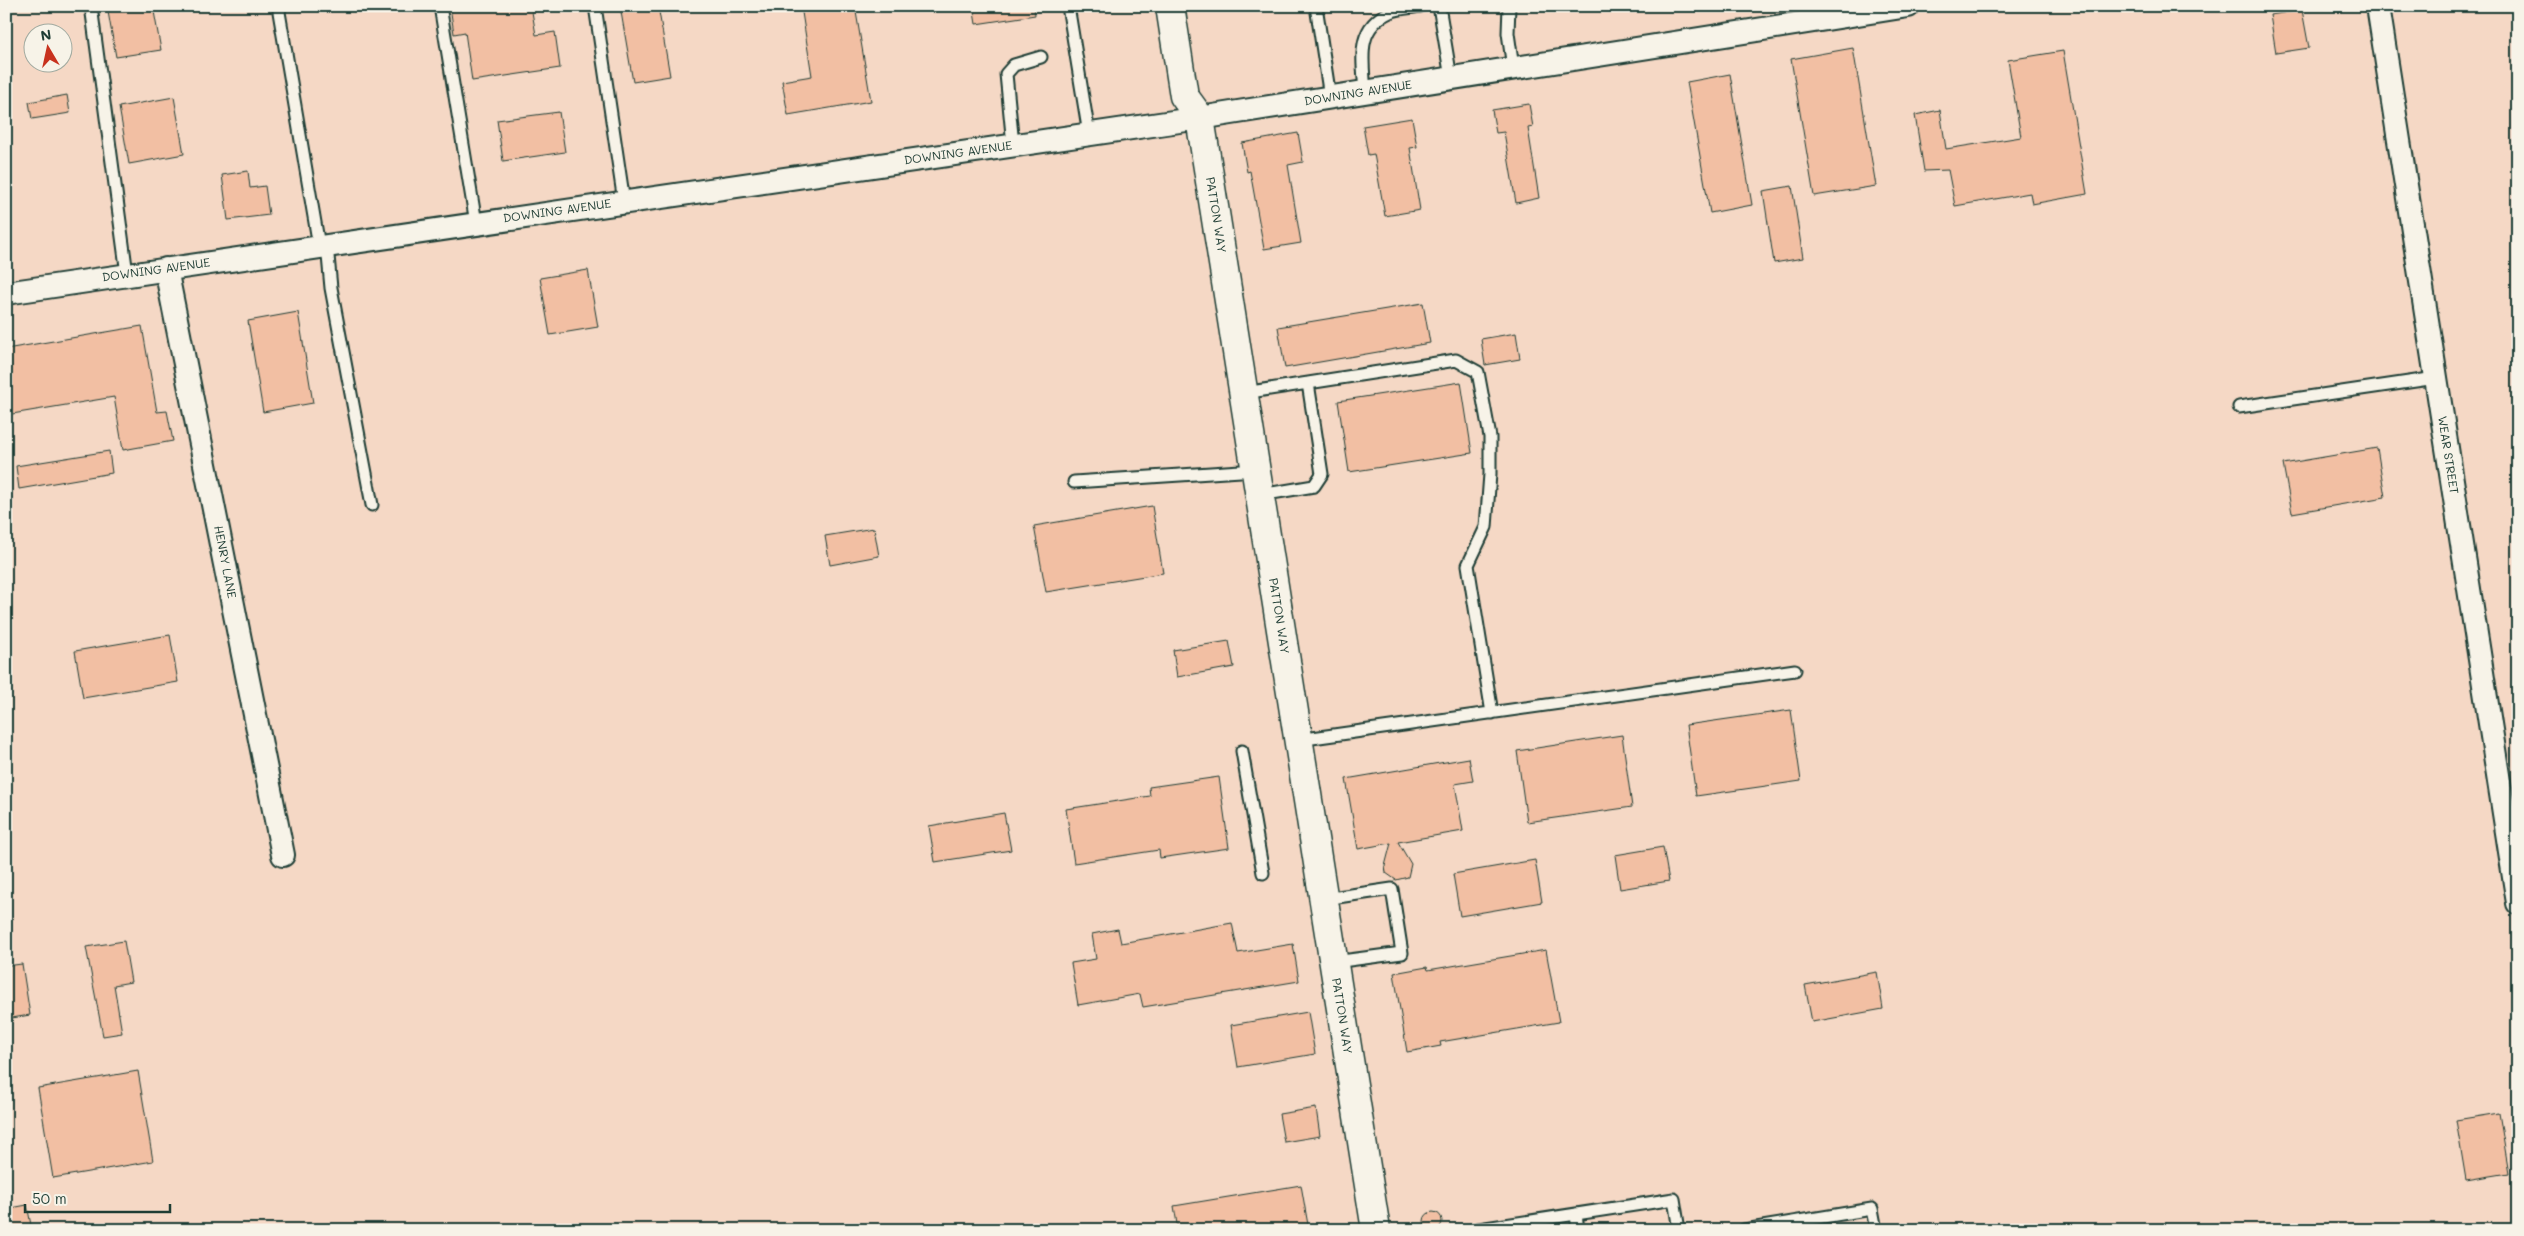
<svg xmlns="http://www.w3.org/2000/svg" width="2524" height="1236" font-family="Mali,sans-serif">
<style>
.built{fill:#f5d8c5;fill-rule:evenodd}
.building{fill:#f2bfa3;stroke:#1f3d34}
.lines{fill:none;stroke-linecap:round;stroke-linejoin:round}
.service-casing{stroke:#1f3d34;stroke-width:15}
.minor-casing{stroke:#1f3d34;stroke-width:26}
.tertiary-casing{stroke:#1f3d34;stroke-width:31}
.service{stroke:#f7f3e8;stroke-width:11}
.minor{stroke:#f7f3e8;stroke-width:22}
.tertiary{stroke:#f7f3e8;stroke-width:28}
.labels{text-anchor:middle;stroke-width:4;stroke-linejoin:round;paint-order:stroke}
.street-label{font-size:12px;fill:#1f3d34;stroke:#f7f3e8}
</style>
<rect width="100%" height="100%" fill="#f6e3d3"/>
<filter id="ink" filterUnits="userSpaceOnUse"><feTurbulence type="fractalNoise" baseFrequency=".02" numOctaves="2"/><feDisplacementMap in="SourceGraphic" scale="10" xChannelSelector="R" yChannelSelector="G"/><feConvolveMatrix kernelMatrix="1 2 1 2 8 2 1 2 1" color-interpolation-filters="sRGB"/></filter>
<g filter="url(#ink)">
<path class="built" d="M6 6H2518V1230H6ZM32 32H62V62H32Z"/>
<path class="building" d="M107 6H153L161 50 116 57Z
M450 6H531L536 35 555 32 560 68 472 81 465 32 454 34Z
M620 6H658L670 76 633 82Z
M801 6H855L871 101 788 115 782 81 812 76Z
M973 6H1034L1035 15 976 24Z
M2302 10 2309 48 2276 53 2270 15Z
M1853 48 1876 186 1814 196 1791 59Z
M2063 51 2087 194 2032 204 2030 193 1955 206 1948 170 1924 171 1915 115 1940 110 1946 149 2021 137 2008 60Z
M1730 74 1752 205 1710 213 1687 82Z
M67 95 70 113 32 119 29 102Z
M174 97 184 154 129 164 119 107Z
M1529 104 1533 127 1528 128 1539 198 1516 203 1504 132 1496 133 1492 110Z
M559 112 565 152 503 161 497 120Z
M1412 118 1417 147 1410 148 1420 210 1385 216 1374 154 1368 155 1363 126Z
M1298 133 1303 162 1288 165 1301 243 1264 249 1250 171 1247 172 1242 143Z
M248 171 250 188 265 186 269 215 228 220 222 175Z
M1792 186 1803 258 1774 263 1763 191Z
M588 270 598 327 550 335 540 278Z
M1423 303 1430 343 1285 368 1278 327Z
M298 312 313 403 263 412 248 321Z
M142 326 157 412 167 411 173 441 123 450 114 397 6 415V349Z
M1516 333 1520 359 1485 365 1481 339Z
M1461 382 1472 453 1349 472 1338 401Z
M2377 448 2385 497 2292 513 2283 464Z
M109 451 112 473 19 489 16 466Z
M1152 506 1163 573 1046 592 1034 526Z
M874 528 879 556 830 565 825 536Z
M170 635 178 682 83 698 75 651Z
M1229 641 1234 667 1177 677 1173 650Z
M1791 710 1801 781 1696 796 1686 725Z
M1622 735 1632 807 1527 822 1517 751Z
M1469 758 1473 781 1455 784 1463 831 1398 842 1411 864 1408 877 1396 880 1386 873 1385 866 1391 843 1358 849 1346 779Z
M1219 777 1229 848 1160 858 1159 850 1074 863 1066 809 1150 796 1149 787Z
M1004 813 1011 850 935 862 929 826Z
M1663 847 1669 881 1620 889 1615 855Z
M1535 860 1542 902 1460 916 1453 874Z
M1232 923 1238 953 1293 944 1299 981 1143 1007 1140 994 1078 1005 1071 963 1096 959 1092 934 1118 929 1121 943Z
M124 941 131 982 114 985 122 1033 103 1036 86 947Z
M1546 950 1559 1022 1440 1042 1441 1046 1407 1052 1394 973 1427 967 1428 970Z
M22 964 30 1015 6 1019V966Z
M1877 972 1883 1009 1812 1022 1805 985Z
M1308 1012 1315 1054 1238 1067 1231 1025Z
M138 1071 153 1161 53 1178 38 1088Z
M1316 1108 1320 1136 1284 1142 1279 1114Z
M2499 1113 2509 1173 2466 1180 2456 1120Z
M1301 1185 1308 1225 1278 1230H1178L1174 1206Z
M27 1205 32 1230H6V1209Z
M1424 1221a9 9 0 1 1 18 0a9 9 0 1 1-18 0Z"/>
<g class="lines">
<defs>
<path id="service" d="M91 6 127 274
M281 6 279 12 319 246
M440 6 476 223
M595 6 624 202
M1068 6 1089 134
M1316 6 1330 97
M1439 6 1451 78
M1509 6 1508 33 1513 68
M1365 92C1363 60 1355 28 1390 12 1399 8 1411 8 1421 6
M1013 145 1006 74 1014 65 1041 57
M327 245 331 288 372 505
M1244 393 1456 360 1478 372 1490 437V474L1486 527 1468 565 1492 713
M2239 407 2436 378
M1074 482 1256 470
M1260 495 1314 486 1322 474 1308 383
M1298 740 1795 670
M1242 751 1263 873
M1324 899 1392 889 1402 953 1334 962
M1576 1214 1578 1230
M1472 1230 1674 1199 1679 1230
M1744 1230 1872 1209 1876 1230"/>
<path id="minor" d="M2378 6 2518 903
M166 269 283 855
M6 293 1200 118 1908 6"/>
<path id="tertiary" d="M1170 6 1184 96 1200 118 1376 1230"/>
</defs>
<use href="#service" class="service-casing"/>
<use href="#minor" class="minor-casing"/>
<use href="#tertiary" class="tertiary-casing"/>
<use href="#service" class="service"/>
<use href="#minor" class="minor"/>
<use href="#tertiary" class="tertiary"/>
</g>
</g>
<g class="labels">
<g class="street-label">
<text transform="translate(1358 93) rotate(-9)" y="4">DOWNING AVENUE</text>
<text transform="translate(958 153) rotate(-8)" y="4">DOWNING AVENUE</text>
<text transform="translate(557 211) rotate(-8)" y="4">DOWNING AVENUE</text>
<text transform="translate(1216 215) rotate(81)" y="4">PATTON WAY</text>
<text transform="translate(156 270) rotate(-8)" y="4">DOWNING AVENUE</text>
<text transform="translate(2448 455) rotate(81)" y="4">WEAR STREET</text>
<text transform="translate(225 562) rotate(79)" y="4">HENRY LANE</text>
<text transform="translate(1279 616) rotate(81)" y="4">PATTON WAY</text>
<text transform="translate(1342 1016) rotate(81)" y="4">PATTON WAY</text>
</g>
</g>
<rect width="2524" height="1236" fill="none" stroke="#f7f3e8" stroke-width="25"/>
<rect x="12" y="12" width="2499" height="1211" fill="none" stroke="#1f3d34" stroke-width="2" filter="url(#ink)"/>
<g transform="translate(48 48) rotate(351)"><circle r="24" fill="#f7f3e8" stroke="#a1aaa0"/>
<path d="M0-4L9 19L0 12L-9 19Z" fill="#c8321e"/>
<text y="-8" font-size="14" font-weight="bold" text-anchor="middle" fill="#1f3d34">N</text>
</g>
<path d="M25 1204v8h145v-8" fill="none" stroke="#1f3d34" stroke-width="2.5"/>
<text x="32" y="1204" font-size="15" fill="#1f3d34" stroke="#f7f3e8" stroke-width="4" paint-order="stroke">50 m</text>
</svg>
